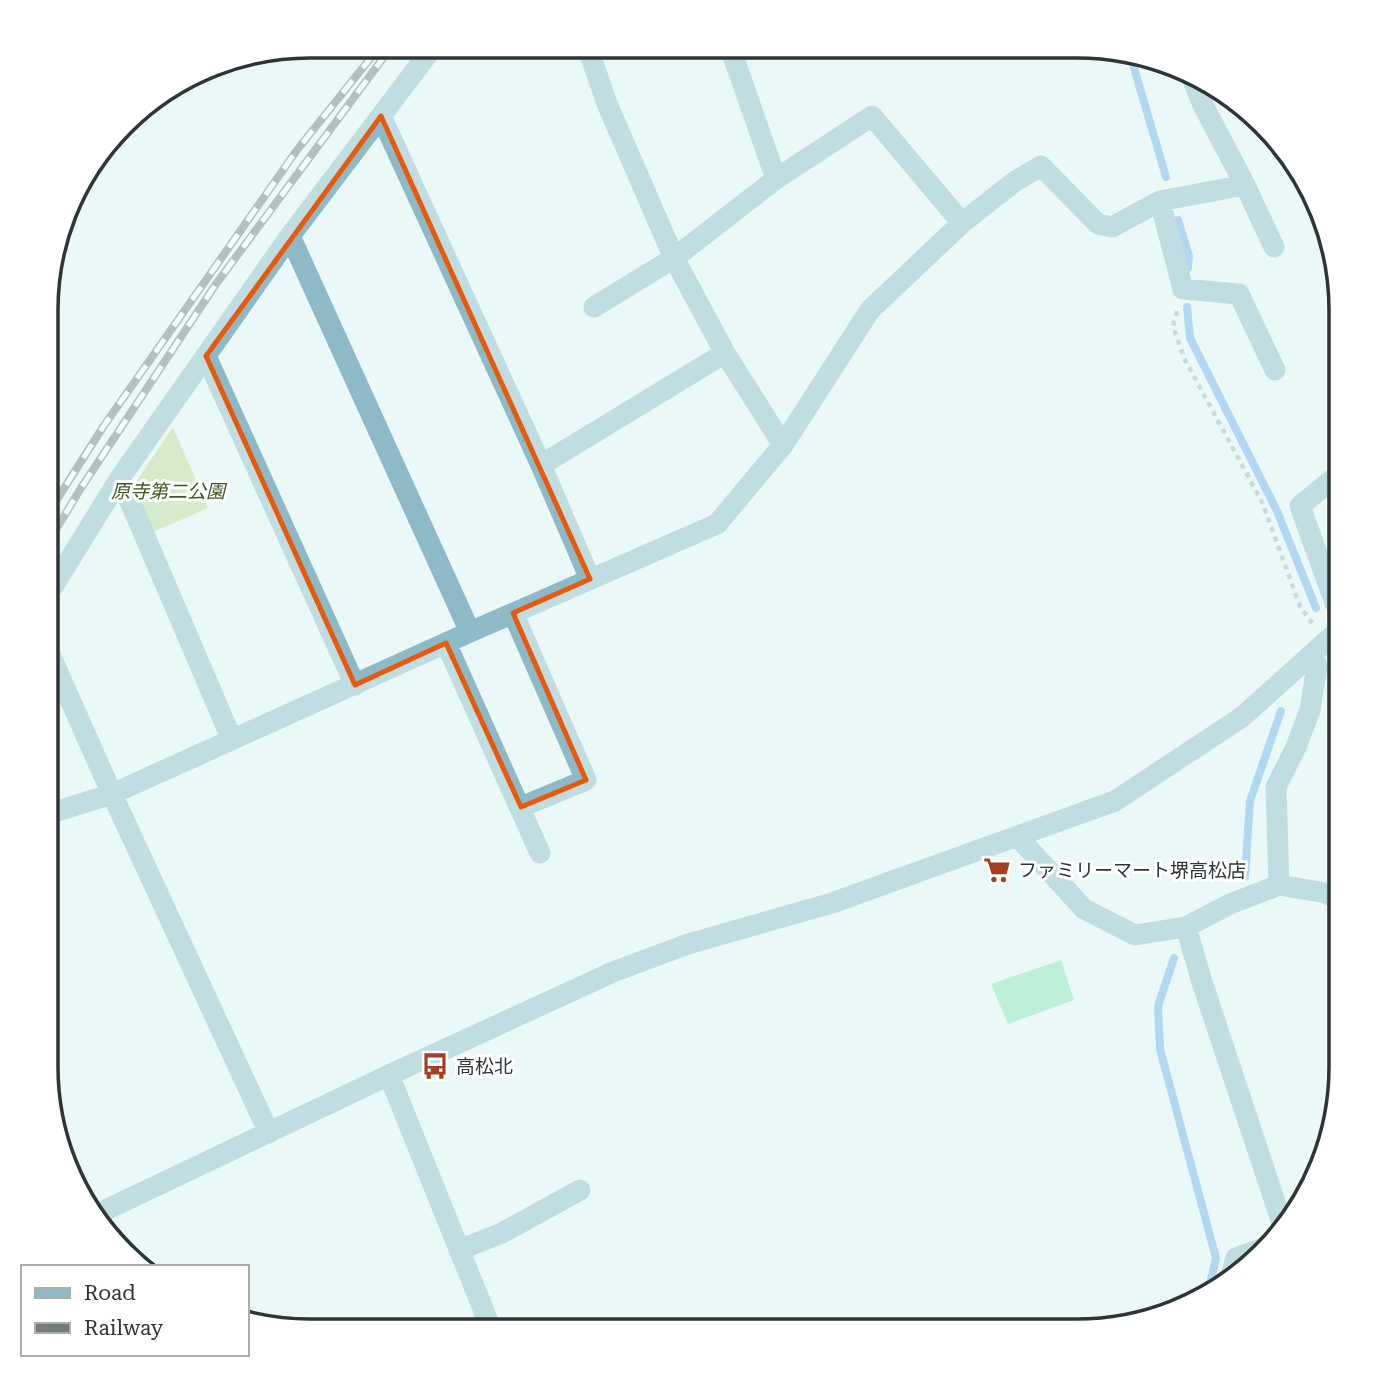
<svg xmlns="http://www.w3.org/2000/svg" width="1387" height="1377" font-family="'Roboto Serif','Noto Sans JP',serif">
<style>
.green{fill:#bcdc95}
.lines{fill:none;stroke-linecap:round;stroke-linejoin:round}
.stream{stroke:#70aeee;stroke-width:8}
.building{fill:#89e4b2}
.path{stroke:#a6b2b1;stroke-width:4.5;stroke-dasharray:5 5;stroke-linecap:butt}
.minor{stroke:#8ebac8;stroke-width:21}
.rail-casing{stroke:#727a7a;stroke-width:8}
.rail{stroke:#fff;stroke-width:5;stroke-dasharray:16;stroke-linecap:butt}
.marked{fill:none;stroke:#e8590c;stroke-width:5;stroke-linejoin:round}
.labels{text-anchor:middle;stroke-width:6;stroke-linejoin:round;paint-order:stroke}
.park-label{font-size:19px;font-style:italic;fill:#415820;stroke:#fff}
.poi-label{font-size:19px;fill:#2f3434;stroke:#fff;text-anchor:start}
.rim{fill:none;stroke:#2f3434;stroke-width:3.5}
</style>
<rect width="100%" height="100%" fill="#eaf9f7"/>
<path class="green" d="M173 427 208 508 151 533 136 496V482Z"/>
<g class="lines">
<path class="stream" d="M1130 54 1166 177
M1178 220 1189 256 1188 268
M1187 307 1190 338 1277 511 1316 608
M1245 877 1250 801 1281 711
M1174 958 1158 1006 1160 1049 1216 1258 1208 1293"/>
</g>
<path class="building" d="M1061 960 1074 1000 1008 1024 991 984Z"/>
<g class="lines">
<path class="path" d="M1177 311 1173 326 1184 358 1262 502 1300 606 1312 623"/>
<path class="minor" d="M587 46 608 106 674 258 725 353 783 445
M730 47 776 179
M1191 75 1203 105 1245 185 1274 247
M381 116 541 465 590 579
M1160 201 1183 289 1239 294 1275 370
M290 236 470 632
M594 307 674 258 776 179 872 116 962 223
M206 356 355 685
M541 465 725 353
M1340 473 1300 506 1335 603 1341 612
M120 478 232 740
M49 593 120 478 290 236 434 46
M513 613 586 780 521 807
M446 643 540 853
M48 650 112 794 269 1133
M48 814 112 794 470 632 717 524 783 445 870 310 962 223 1014 182 1041 166 1098 224 1112 227 1160 201 1245 185
M1018 837 1084 909 1135 935 1186 927 1230 904 1279 885 1326 893 1341 902
M1279 885 1276 787 1296 747 1310 710 1317 666 1312 655
M1186 927 1202 982 1283 1226
M389 1075 492 1331
M93 1216 389 1075 613 972 688 944 832 903 1115 801 1242 717 1341 628
M459 1250 502 1233 580 1190
M1230 1281 1236 1258 1264 1248"/>
<defs>
<path id="rail" d="M49 512 103 427 297 150 373 55
M49 541 81 488 216 284 392 46"/>
</defs>
<use href="#rail" class="rail-casing"/>
<use href="#rail" class="rail"/>
</g>
<path d="M0 0H1387V1377H0ZM381 116 590 579 513 613 586 780 521 807 446 643 355 685 206 356Z" fill="#eaf9f7" fill-opacity=".55" fill-rule="evenodd"/>
<path class="marked" d="M381 116 590 579 513 613 586 780 521 807 446 643 355 685 206 356Z"/>
<defs>
<symbol id="supermarket-bare" viewBox="-9 -9 18 18"><path d="M-6-5.5h2.5l.6 2H6L4.5 2H-2.5L-4.4-4H-6ZM-1.5 3.2a1.3 1.3 0 1 0 .1 0ZM3 3.2a1.3 1.3 0 1 0 .1 0Z" fill="#a63e21" stroke="#fff" stroke-width="2.5" paint-order="stroke"/></symbol>
<symbol id="bus-bare" viewBox="-9 -9 18 18"><path d="M-5-6H5V4H4V6H2V4H-2V6H-4V4H-5ZM-3.5-4V0h7V-4ZM-3.5 1.2v1.5H-2V1.2ZM2 1.2v1.5H3.5V1.2Z" fill="#a63e21" stroke="#fff" stroke-width="2.5" paint-order="stroke"/></symbol>
</defs>
<g fill-rule="evenodd">
<use href="#supermarket-bare" x="978" y="851" width="38" height="38"/>
<use href="#bus-bare" x="416" y="1047" width="38" height="38"/>
</g>
<g class="labels">
<g class="park-label">
<text x="168" y="498">原寺第二公園</text>
</g>
<g class="poi-label">
<text x="1018" y="877">ファミリーマート堺高松店</text>
<text x="456" y="1073">高松北</text>
</g>
</g>
<path d="M0 0H1387V1377H0ZM310 58H1077A252 252 0 0 1 1329 310V1067A252 252 0 0 1 1077 1319H310A252 252 0 0 1 58 1067V310A252 252 0 0 1 310 58Z" fill="#fff" fill-rule="evenodd"/>
<path class="rim" d="M310 58H1077A252 252 0 0 1 1329 310V1067A252 252 0 0 1 1077 1319H310A252 252 0 0 1 58 1067V310A252 252 0 0 1 310 58Z"/>
<rect x="21" y="1265" width="228" height="91" fill="#ffffff" stroke="#acaeae" stroke-width="2"/>
<rect x="35" y="1288" width="35" height="10" fill="#8ebac8" stroke="#acaeae" stroke-width="2"/>
<text x="84" y="1300" font-size="21" fill="#2f3434">Road</text>
<rect x="35" y="1323" width="35" height="10" fill="#727a7a" stroke="#acaeae" stroke-width="2"/>
<text x="84" y="1335" font-size="21" fill="#2f3434">Railway</text>
</svg>
